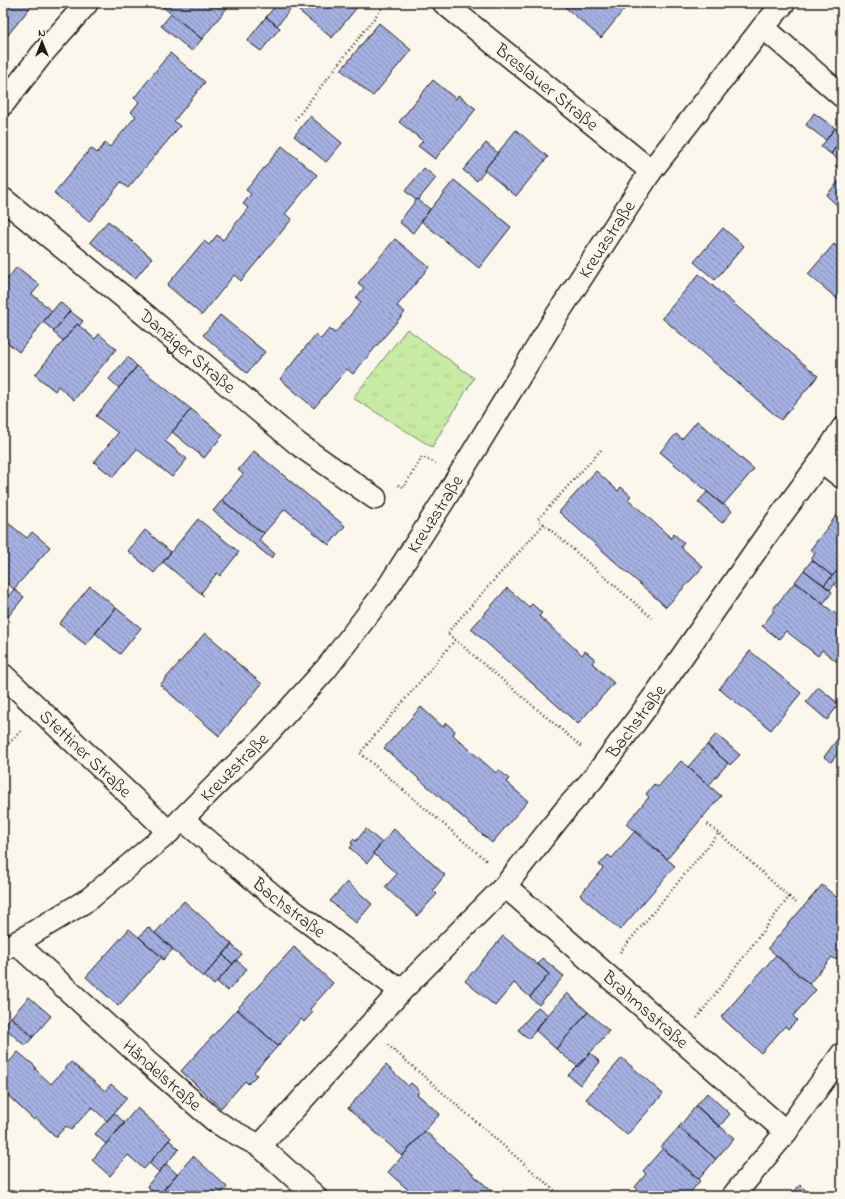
<svg xmlns="http://www.w3.org/2000/svg" width="845" height="1199" font-family="'Indie Flower',sans-serif">
<style>
.park{fill:url(#park-tufts);stroke:#728460}
.building{fill:url(#building-back-hatch);stroke:#1c1c1c}
.lines{fill:none;stroke-linecap:round;stroke-linejoin:round}
.minor-casing{stroke:#1c1c1c;stroke-width:25}
.path{stroke:#1c1c1c;stroke-width:2.5;stroke-dasharray:1 3;stroke-linecap:butt}
.minor{stroke:#fbf7ec;stroke-width:22}
.labels{text-anchor:middle;stroke-width:3;stroke-linejoin:round;paint-order:stroke}
.street-label{font-size:18px;fill:#1c1c1c;stroke:#fbf7ec}
</style>
<defs>
<pattern id="park-tufts" width="24" height="20" patternUnits="userSpaceOnUse"><rect width="24" height="20" fill="#c8eba4"/><path d="M3 7l-1-3M5 7V3M7 7l1-3M15 17l-1-3M17 17v-4M19 17l1-3" fill="none" stroke="#abc98d"/></pattern>
<pattern id="building-back-hatch" width="6" height="6" patternUnits="userSpaceOnUse"><rect width="6" height="6" fill="#a4b1e1"/><path d="M-1 5l2 2M0 0l6 6M5-1l2 2" fill="none" stroke="#858fb6"/></pattern>
</defs>
<rect width="100%" height="100%" fill="#fbf7ec"/>
<filter id="ink" filterUnits="userSpaceOnUse"><feTurbulence type="fractalNoise" baseFrequency=".025" numOctaves="2"/><feDisplacementMap in="SourceGraphic" scale="8" xChannelSelector="R" yChannelSelector="G"/><feConvolveMatrix kernelMatrix="1 2 1 2 8 2 1 2 1" color-interpolation-filters="sRGB"/></filter>
<g filter="url(#ink)">
<path class="park" d="M407 329 474 378 432 447 353 398Z"/>
<path class="building" d="M3 3H31L33 4 3 41Z
M158 3H231L202 39Z
M278 3H355L358 6 332 38 293 6 277 26 266 17Z
M568 3H622L626 7 601 38 565 7Z
M171 14 202 39 192 51 161 26Z
M266 17 280 28 261 51 247 41Z
M379 23 411 50 373 96 341 70Z
M170 53 205 82 174 121 180 126 128 188 121 182 89 222 54 193 91 148 97 153 105 143 110 147 136 116 131 112 139 102 134 98Z
M433 80 456 99 458 95 476 109 435 159 418 146 423 141 399 122Z
M814 113 835 128 826 140 806 125Z
M310 116 342 143 326 162 294 136Z
M835 128 842 133V139L831 154 821 147Z
M516 130 548 157 516 196 484 170Z
M486 143 498 153 484 170 485 171 477 181 463 170Z
M282 146 317 175 285 214 292 219 241 281 234 275 202 315 167 285 204 241 209 245 217 235 223 240 248 208 243 204 251 194 246 190Z
M836 147 842 152V172L835 166 840 161 831 154Z
M424 168 436 178 418 200 417 199 416 200 405 191Z
M842 178V206L840 208 826 195Z
M454 180 511 227 479 268 421 221Z
M417 199 430 209 413 233 399 222Z
M108 221 152 258 135 279 90 242Z
M723 228 744 246 715 280 694 262Z
M395 239 429 267 397 306 405 312 353 374 347 369 314 408 280 379 316 334 321 339 329 329 335 333 361 302 356 298 364 288 358 283Z
M834 244 842 251V303L808 274Z
M17 267 40 285 32 294 52 311 19 352 3 339V284Z
M699 274 818 376 781 420 662 318Z
M60 302 70 311 54 331 43 322Z
M70 311 83 321 79 326 77 324 63 341 53 332Z
M220 315 265 352 247 373 203 335Z
M77 324 95 339 99 334 116 349 74 400 58 386 55 391 35 375Z
M128 357 137 366 119 388 109 379Z
M137 366 191 409 165 441 187 459 172 477 137 449 113 477 94 462 118 433 96 416Z
M191 409 223 435 204 458 172 432Z
M697 421 754 469 723 505 660 452 676 434 682 439Z
M254 451 345 526 329 545 285 509 264 533 262 531 261 532 222 500 243 474 238 470Z
M596 471 618 491 621 487 631 496 628 499 671 538 674 534 684 543 681 547 703 567 666 607 559 512Z
M707 492 732 511 722 523 698 502Z
M222 500 261 532 262 531 264 533 259 540 275 554 271 558 213 511Z
M836 516 842 521V574L837 571 832 576 811 559 815 554 810 550Z
M3 519 27 538 32 532 50 547 14 589 3 580Z
M198 519 239 552 220 576 217 573 201 593 204 596 163 562Z
M145 530 171 552 154 573 128 551Z
M812 560 832 576 824 585 804 570Z
M804 570 832 592 823 604 795 582Z
M837 571 842 575 830 590 824 585Z
M795 582 842 619V662L840 664 822 650 818 656 786 631 779 639 762 626 774 611 772 610Z
M90 586 116 608 86 645 59 624Z
M507 588 529 607 532 604 542 613 539 616 582 655 585 651 595 659 592 663 614 683 578 724 471 629Z
M14 589 24 597 3 623V603Z
M116 608 141 628 120 654 95 633Z
M205 633 235 658 234 660 262 684 259 687 219 736 160 685Z
M750 651 801 693 771 730 719 689Z
M818 687 839 704 827 720 806 702Z
M421 707 443 727 446 723 455 731 453 735 496 773 499 770 509 779 506 782 528 801 492 843 384 748Z
M716 734 740 755 730 765 707 745Z
M836 741 842 745V748L831 762 824 757Z
M707 745 728 763 709 785 688 767Z
M681 761 721 796 667 859 626 824 649 797 646 794 654 784 658 787Z
M366 829 382 843 373 853 375 854 367 863 350 848 353 844 351 843 353 839 356 841Z
M394 829 445 875 433 890 437 894 417 916 385 887 397 874 373 853Z
M635 831 675 866 620 930 580 895 603 868 599 865 608 855 612 858Z
M347 882 372 904 356 923 330 901Z
M822 885 842 902V945L840 947 842 949V952L836 960 832 957 809 984 768 948Z
M184 901 232 944 203 977 155 933Z
M148 927 173 949 163 960 162 957 139 937Z
M129 929 162 957 118 1006 86 977Z
M503 936 549 974 530 997 514 983 495 1006 465 981Z
M232 945 242 954 233 964 223 955Z
M294 947 333 983 310 1009 313 1012 304 1022 301 1019 278 1046 237 1009Z
M223 955 233 964 214 985 204 976Z
M776 955 816 990 793 1016 797 1020 788 1029 785 1026 761 1053 721 1017Z
M542 958 564 976 539 1005 530 997 549 974 538 964Z
M236 960 247 969 228 991 217 982Z
M567 993 588 1012 556 1049 535 1030Z
M29 997 51 1016 33 1037 11 1017Z
M538 1007 548 1015 529 1039 518 1030Z
M237 1009 278 1046 254 1072 257 1075 248 1084 245 1081 221 1108 181 1071Z
M588 1012 609 1031 578 1067 556 1049Z
M11 1017 33 1037 25 1046 3 1026Z
M18 1052 36 1067 35 1069 51 1084 71 1062 105 1091 111 1084 127 1098 107 1121 92 1107 71 1130 66 1126 56 1137 36 1118 34 1120 3 1091V1069Z
M590 1053 600 1062 580 1085 568 1075Z
M622 1058 663 1094 627 1135 586 1099Z
M386 1065 408 1086 411 1083 420 1091 417 1094 440 1114 402 1156 348 1108Z
M707 1093 730 1114 719 1127 696 1106Z
M696 1106 734 1138 716 1159 679 1127Z
M137 1108 171 1138 144 1169 128 1155 110 1176 92 1160Z
M114 1113 125 1123 106 1144 95 1134Z
M679 1127 716 1159 699 1179 661 1147Z
M425 1131 497 1196H415L388 1172Z
M169 1140 179 1149 159 1172 149 1163Z
M663 1148 700 1181 687 1196H675L669 1191 665 1196H645L635 1187 646 1174 643 1171Z
M193 1156 227 1187 219 1196H172L164 1189Z
M166 1164 177 1174 164 1189 165 1190 158 1196 147 1186Z
M800 1185 812 1196 791 1195Z"/>
<g class="lines">
<defs>
<g id="minor">
<path id="s1" d="M444 3 651 171"/>
<path d="M763 27 842 96"/>
<path d="M3 104 42 54 87 3"/>
<path id="s2" d="M3 199 137 308 298 444 375 498"/>
<path d="M821 461 842 477"/>
<path id="s3" d="M3 675 169 832"/>
<path id="s4" d="M182 819 277 899 401 991"/>
<path id="s5" d="M505 886 786 1132"/>
<path id="s6" d="M16 943 146 1061 214 1120 226 1128 260 1146 315 1196"/>
<path id="s7" d="M3 949 16 943 89 899 169 832 267 734 326 669 385 592 444 500 557 315 651 171 763 27 784 3"/>
<path id="s8" d="M260 1146 401 991 505 886 566 809 592 780 656 694 768 533 821 461 842 429"/>
<path d="M733 1196 786 1132 842 1054"/>
</g>
</defs>
<use href="#minor" class="minor-casing"/>
<path class="path" d="M295 120 386 3
M601 450 538 519 652 618
M398 485 404 487 422 457 436 463
M544 524 447 633 583 748
M455 640 360 753 488 862
M3 749 22 730
M789 897 798 904
M620 952 719 833 706 823
M697 1018 789 897 719 833
M388 1045 561 1196"/>
<use href="#minor" class="minor"/>
</g>
</g>
<g class="labels">
<g class="street-label">
<text dy="6" stroke="none"><textPath href="#s1" startOffset="133">Breslauer Straße</textPath></text>
<text dy="6" stroke="none"><textPath href="#s7" startOffset="944">Kreuzstraße</textPath></text>
<text dy="6" stroke="none"><textPath href="#s2" startOffset="239">Danziger Straße</textPath></text>
<text dy="6" stroke="none"><textPath href="#s7" startOffset="620">Kreuzstraße</textPath></text>
<text dy="6" stroke="none"><textPath href="#s8" startOffset="568">Bachstraße</textPath></text>
<text dy="6" stroke="none"><textPath href="#s3" startOffset="114">Stettiner Straße</textPath></text>
<text dy="6" stroke="none"><textPath href="#s7" startOffset="296">Kreuzstraße</textPath></text>
<text dy="6" stroke="none"><textPath href="#s4" startOffset="139">Bachstraße</textPath></text>
<text dy="6" stroke="none"><textPath href="#s5" startOffset="187">Brahmsstraße</textPath></text>
<text dy="6" stroke="none"><textPath href="#s6" startOffset="197">Händelstraße</textPath></text>
</g>
</g>
<rect width="845" height="1199" fill="none" stroke="#fbf7ec" stroke-width="16"/>
<rect x="8" y="8" width="829" height="1183" fill="none" stroke="#1c1c1c" stroke-width="1.5" filter="url(#ink)"/>
<g transform="translate(42 42)" stroke="#fbf7ec" stroke-width="3" paint-order="stroke">
<path d="M0-3L7 15L0 10L-7 15Z" fill="#1c1c1c"/>
<text y="-6" font-size="11" font-weight="bold" text-anchor="middle" fill="#1c1c1c">N</text>
</g>
</svg>
